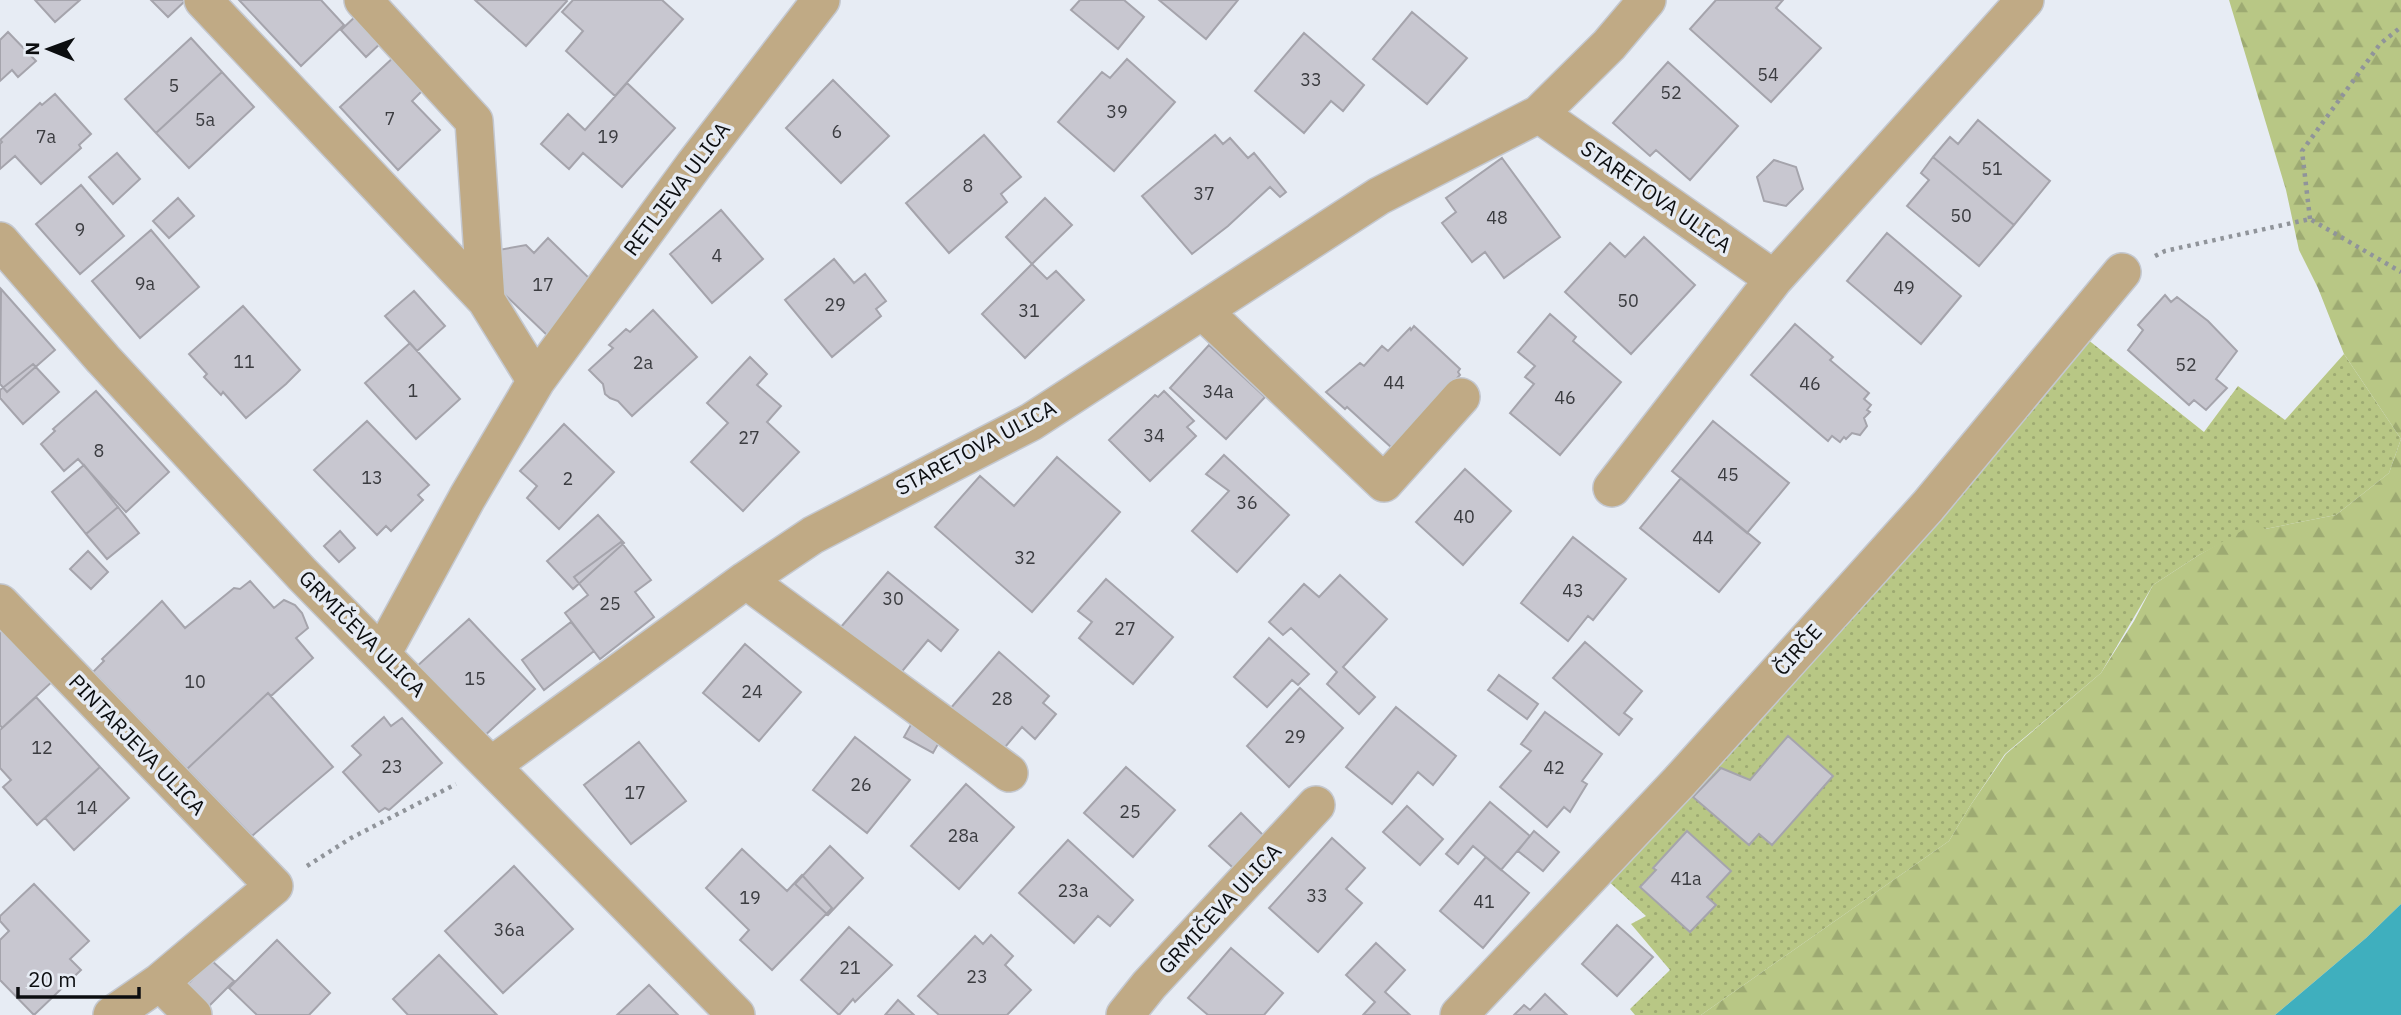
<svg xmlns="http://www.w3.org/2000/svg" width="2401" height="1015" font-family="'IBM Plex Sans',sans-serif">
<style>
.grass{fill:url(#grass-dots)}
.forest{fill:url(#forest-firs)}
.water{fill:#3fafbe}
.building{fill:#c8c7d0;stroke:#a5a4ac;stroke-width:2}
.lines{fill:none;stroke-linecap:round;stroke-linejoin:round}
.minor-casing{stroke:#c4c8d0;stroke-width:40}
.path{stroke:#90949a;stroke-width:4.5;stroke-dasharray:3.5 5;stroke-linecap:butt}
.minor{stroke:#c0aa85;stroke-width:37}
.labels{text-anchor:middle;stroke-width:7;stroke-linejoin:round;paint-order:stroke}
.number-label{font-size:18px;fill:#3b3c40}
.street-label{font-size:21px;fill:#0c0e10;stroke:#e7ecf4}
</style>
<defs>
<pattern id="grass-dots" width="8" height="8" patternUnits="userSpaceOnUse" patternTransform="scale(1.75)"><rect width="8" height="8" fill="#b8c785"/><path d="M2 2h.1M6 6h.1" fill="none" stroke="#9daa72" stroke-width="1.8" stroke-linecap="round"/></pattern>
<pattern id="forest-firs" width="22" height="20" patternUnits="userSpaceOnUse" patternTransform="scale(1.75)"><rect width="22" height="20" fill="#b8c785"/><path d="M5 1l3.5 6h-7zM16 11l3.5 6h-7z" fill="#9daa72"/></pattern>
</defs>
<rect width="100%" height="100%" fill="#e7ecf4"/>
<path class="grass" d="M2087 339 2204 432 2238 386 2285 420 2344 354 2401 439 2389 473 2336 515 2265 529 2224 542 2199 555 2153 585 2101 673 2005 754 1970 806 1949 841 1701 1015H1635L1630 1009 1670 970 1631 924 1646 916 1604 877Z"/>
<path class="forest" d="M2229 0H2401V904L2366 938 2275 1015H1701L1949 841 1970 806 2006 754 2101 673 2134 621 2153 585 2199 555 2257 522 2265 529 2336 515 2389 473 2401 439 2344 354 2318 288 2299 250 2286 190Z"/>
<path class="water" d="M2401 904V1015H2275L2366 938Z"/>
<path class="building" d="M35 0H80L55 22Z
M151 0H186L168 17Z
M239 0H321L344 25 301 66Z
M475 0H566L567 1 526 46Z
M573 0H662L683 19 615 96 566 51 583 31 562 12Z
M1080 0H1124L1144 17 1118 49 1071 10Z
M1159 0H1238L1206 39Z
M1716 0H1783L1776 8 1821 48 1771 102 1690 29Z
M1412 12 1467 58 1427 104 1373 59Z
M358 14 383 41 366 57 341 30Z
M8 32 36 61 18 77 12 70 0 81V40Z
M1304 33 1364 85 1343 111 1331 101 1304 133 1255 91Z
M191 38 222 72 156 133 125 99Z
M395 56 425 88 412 101 440 130 398 170 340 107Z
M1127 59 1175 102 1114 171 1058 122 1102 72 1110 78Z
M1668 62 1738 126 1690 180 1656 150 1650 156 1613 123Z
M222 72 254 107 189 168 156 133Z
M833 80 889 136 841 183 786 128Z
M627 83 675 128 622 187 583 153 569 169 541 144 568 114 585 130Z
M55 94 91 134 79 145 81 148 41 184 15 156 0 169V144L2 142 0 140 40 103 42 105Z
M1978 120 2050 181 2014 225 1933 157 1950 137 1958 144Z
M984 135 1021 177 1001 194 1007 202 949 253 906 203Z
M1215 135 1223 144 1230 138 1248 158 1254 153 1286 192 1280 197 1270 187 1228 226 1192 254 1142 196Z
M117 153 140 179 113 204 89 177Z
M1933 157 2014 225 1979 266 1907 206 1929 180 1921 173Z
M1502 158 1560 237 1504 278 1485 252 1472 262 1442 223 1456 212 1446 198Z
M1774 160 1796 167 1803 189 1786 206 1764 201 1757 177Z
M81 185 124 236 80 274 36 224Z
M178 198 194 216 169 238 153 221Z
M1045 198 1072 225 1032 264 1006 237Z
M721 210 763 259 712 303 670 254Z
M151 230 199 287 140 338 92 281Z
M1887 233 1961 296 1921 344 1847 281Z
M1644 237 1695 285 1631 354 1565 292 1610 243 1625 257Z
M548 238 592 281 549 337 500 290 493 251 526 245 534 253Z
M834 259 854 283 865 274 886 301 876 309 881 316 832 357 785 300Z
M1032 264 1047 279 1056 271 1084 300 1025 358 982 314Z
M1 289 55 350 7 392 0 384Z
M414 291 445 326 417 351 385 316Z
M2165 295 2171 302 2177 297 2208 321 2237 351 2216 379 2227 388 2206 410 2194 400 2189 405 2128 350 2143 330 2138 325Z
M243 306 300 370 286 384 246 418 223 392 221 395 204 377 207 374 189 354Z
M653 310 697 357 632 416 618 401 610 398 605 394 603 384 589 370 613 348 609 345 626 329 630 332Z
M1550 314 1576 337 1573 341 1621 382 1560 455 1510 413 1534 384 1525 377 1535 366 1518 352Z
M1795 324 1833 357 1830 360 1869 393 1864 399 1871 405 1867 410 1870 412 1864 418 1867 426 1860 435 1852 433 1846 439 1844 437 1840 442 1832 436 1828 441 1751 375Z
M1414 326 1460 369 1458 372 1460 375 1392 448 1347 407 1345 409 1326 392 1360 363 1364 366 1382 346 1388 351 1410 328 1411 330Z
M410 343 460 399 416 439 365 383Z
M1209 345 1265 397 1226 439 1170 388Z
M750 357 767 374 757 385 781 406 767 422 799 452 743 511 691 462 728 423 707 403Z
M33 364 59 392 23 424 0 398V390Z
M96 391 169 472 126 512 78 459 64 471 41 444 55 431 53 429Z
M1164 391 1194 421 1187 427 1196 436 1150 481 1109 440 1155 395 1158 397Z
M367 421 429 485 418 495 423 500 391 531 386 526 377 535 314 470Z
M1713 421 1789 483 1747 533 1672 471Z
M564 424 614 472 559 529 527 498 537 486 520 471Z
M1224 455 1289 515 1237 572 1192 531 1229 491 1206 474Z
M1057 457 1120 512 1032 612 935 527 980 476 1014 506Z
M84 465 118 507 86 534 52 492Z
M1465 469 1511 511 1463 565 1416 522Z
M1681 478 1760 543 1719 592 1640 528Z
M118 507 139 533 107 559 86 534Z
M598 515 624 543 573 589 547 561Z
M340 531 355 548 339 562 324 546Z
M1573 537 1626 579 1593 620 1588 616 1568 641 1521 603Z
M621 542 651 580 635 592 654 617 600 659 565 613 588 595 574 577Z
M88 551 108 572 91 589 70 569Z
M888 572 958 630 941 651 928 640 899 675 841 627Z
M1340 575 1387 619 1343 667 1375 697 1359 714 1327 684 1337 672 1291 628 1283 635 1269 622 1304 584 1319 597Z
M1106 579 1173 637 1133 684 1079 638 1092 622 1078 611Z
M250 581 274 608 284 600 295 605 302 613 308 628 296 638 313 658 271 696 268 693 187 769 93 672 104 661 102 659 162 601 185 628 234 588 240 589Z
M469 619 535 689 481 739 415 668Z
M571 622 594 651 544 690 522 660Z
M6 624 55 679 2 728 0 725V630Z
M1269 638 1309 674 1298 685 1292 680 1267 707 1234 677Z
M1585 642 1642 691 1624 713 1632 719 1619 735 1553 678Z
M745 644 801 692 759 741 703 693Z
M999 652 1049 696 1043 703 1056 714 1035 739 1022 727 1000 753 950 709Z
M1499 675 1538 704 1527 719 1488 690Z
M1300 688 1343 728 1289 787 1247 746Z
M268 693 333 767 252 836 187 769Z
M36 697 100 767 37 825 3 787 11 780 0 768V730Z
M1396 707 1456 756 1433 785 1418 772 1392 804 1346 767Z
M1545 712 1602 754 1582 781 1587 784 1570 812 1564 807 1547 827 1500 787 1531 751 1521 744Z
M384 717 391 726 402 718 442 763 389 810 385 808 379 812 343 772 361 755 352 746Z
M913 721 942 737 933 753 904 737Z
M1788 736 1833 776 1772 845 1759 834 1749 845 1693 797 1721 768 1750 780Z
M855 737 910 780 867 833 813 790Z
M639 742 686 801 631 844 584 785Z
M100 767 129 798 74 850 45 818Z
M1126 767 1175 810 1133 857 1084 813Z
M966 784 1014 827 959 889 911 846Z
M1490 802 1530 836 1501 870 1473 846 1458 864 1446 854Z
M1407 806 1443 839 1420 865 1383 832Z
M1241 813 1270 842 1240 874 1209 846Z
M1534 831 1559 852 1543 871 1518 851Z
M1687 831 1731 871 1707 897 1716 905 1690 932 1640 887 1656 870 1653 868Z
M1332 838 1365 868 1346 889 1362 903 1318 952 1269 908Z
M1068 840 1133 900 1110 926 1098 916 1074 943 1019 893Z
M830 846 863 878 828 915 795 884Z
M742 849 787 891 802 875 832 908 772 970 740 940 749 930 706 888Z
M1486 857 1529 893 1483 948 1440 911Z
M514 866 573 929 503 993 445 931Z
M34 884 89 941 70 959 81 970 34 1015 0 980V940L9 931 0 921V916Z
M1617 925 1653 957 1617 996 1582 964Z
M849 927 892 965 855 1002 853 999 839 1015 801 980Z
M991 935 1013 956 1005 965 1031 990 1007 1015H939L918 996 975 936 983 944Z
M277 940 330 993 309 1015H257L229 988Z
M1376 943 1405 970 1385 992 1410 1015H1363L1375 1002 1346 975Z
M1231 948 1283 993 1264 1015H1208L1188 998Z
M439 955 497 1015H408L393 999Z
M211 960 234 981 209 1006 187 985Z
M649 985 678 1015H617Z
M1545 994 1567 1015H1514L1524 1005 1530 1010Z
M898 1000 914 1015H885Z"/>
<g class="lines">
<defs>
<path id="minor" d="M203 0 486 300 536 381
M363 0 474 121 486 300
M1539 114 1774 279
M0 241 103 359 302 574 736 1015
M1203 311 1384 483 1461 397
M1612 488 1774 279 2025 0
M746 580 1009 773
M0 603 274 886 160 982 112 1015
M382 654 467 498 536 381 694 165 821 0
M492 765 746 580 813 535 1031 422 1379 196 1539 114 1609 45 1647 0
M160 982 193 1015
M1125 1015 1149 985 1316 805
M1459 1015 1679 782 1928 506 2122 272"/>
</defs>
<use href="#minor" class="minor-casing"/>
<path class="path" d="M2310 219 2302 151 2380 44 2401 27
M2155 256 2165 251 2310 219 2401 272
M307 866 351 838 456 784"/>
<use href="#minor" class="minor"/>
</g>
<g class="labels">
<g class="number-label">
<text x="1768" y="81">54</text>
<text x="1311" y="86">33</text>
<text x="174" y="92">5</text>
<text x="1671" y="99">52</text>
<text x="1117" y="118">39</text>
<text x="390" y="125">7</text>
<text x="205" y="126">5a</text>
<text x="837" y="138">6</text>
<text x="46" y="143">7a</text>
<text x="608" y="143">19</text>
<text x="1992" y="175">51</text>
<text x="968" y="192">8</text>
<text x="1204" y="200">37</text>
<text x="1961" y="222">50</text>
<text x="1497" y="224">48</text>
<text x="80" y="236">9</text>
<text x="717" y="262">4</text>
<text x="145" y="290">9a</text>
<text x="543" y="291">17</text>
<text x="1904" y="294">49</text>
<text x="1628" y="307">50</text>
<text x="835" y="311">29</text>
<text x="1029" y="317">31</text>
<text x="244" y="368">11</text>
<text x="643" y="369">2a</text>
<text x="2186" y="371">52</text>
<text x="1394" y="389">44</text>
<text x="1810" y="390">46</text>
<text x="413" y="397">1</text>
<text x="1218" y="398">34a</text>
<text x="1565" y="404">46</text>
<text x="1154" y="442">34</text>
<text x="749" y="444">27</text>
<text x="99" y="457">8</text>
<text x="1728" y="481">45</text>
<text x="372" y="484">13</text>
<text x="568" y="485">2</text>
<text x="1247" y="509">36</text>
<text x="1464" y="523">40</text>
<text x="1703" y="544">44</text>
<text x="1025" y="564">32</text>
<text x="1573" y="597">43</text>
<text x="893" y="605">30</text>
<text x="610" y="610">25</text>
<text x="1125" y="635">27</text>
<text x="475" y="685">15</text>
<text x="195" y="688">10</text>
<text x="752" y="698">24</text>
<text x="1002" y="705">28</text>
<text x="1295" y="743">29</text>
<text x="42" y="754">12</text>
<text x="392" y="773">23</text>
<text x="1554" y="774">42</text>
<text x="861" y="791">26</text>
<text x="635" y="799">17</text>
<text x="87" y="814">14</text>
<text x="1130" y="818">25</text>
<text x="963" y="842">28a</text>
<text x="1686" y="885">41a</text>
<text x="1073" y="897">23a</text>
<text x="1317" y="902">33</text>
<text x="750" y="904">19</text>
<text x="1484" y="908">41</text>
<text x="509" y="936">36a</text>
<text x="850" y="974">21</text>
<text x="977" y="983">23</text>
</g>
<g class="street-label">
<text transform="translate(677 189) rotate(-53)" y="7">RETLJEVA ULICA</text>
<text transform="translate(1656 197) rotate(35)" y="7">STARETOVA ULICA</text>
<text transform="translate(976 448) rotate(-28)" y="7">STARETOVA ULICA</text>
<text transform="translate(362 634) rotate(45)" y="7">GRMIČEVA ULICA</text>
<text transform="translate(1798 650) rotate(-48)" y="7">ČIRČE</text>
<text transform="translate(137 745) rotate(46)" y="7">PINTARJEVA ULICA</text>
<text transform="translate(1220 909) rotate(-47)" y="7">GRMIČEVA ULICA</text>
</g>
</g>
<g transform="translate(49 49) rotate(271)" stroke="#e7ecf4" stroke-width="5" paint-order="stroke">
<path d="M0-5L12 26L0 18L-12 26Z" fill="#0c0e10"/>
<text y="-10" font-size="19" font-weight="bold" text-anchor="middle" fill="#0c0e10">N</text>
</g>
<path d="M18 987v10h121v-10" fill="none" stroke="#0c0e10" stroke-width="3.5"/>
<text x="28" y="987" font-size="21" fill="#0c0e10" stroke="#e7ecf4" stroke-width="5" paint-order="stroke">20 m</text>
</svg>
